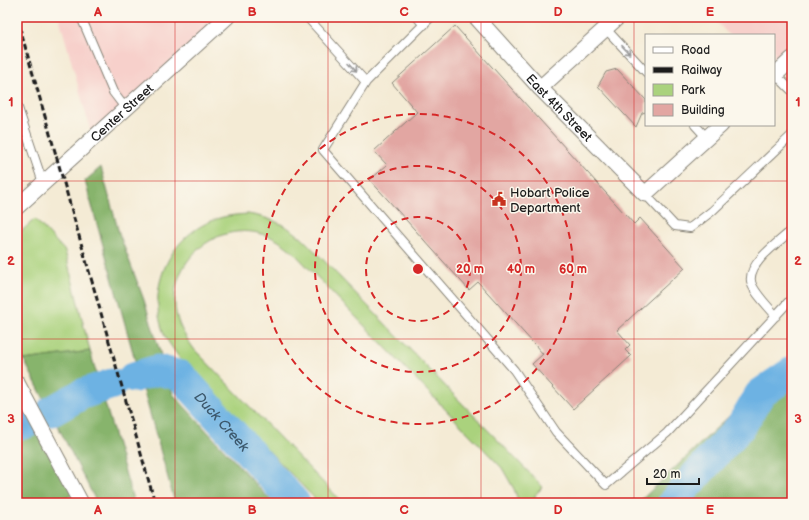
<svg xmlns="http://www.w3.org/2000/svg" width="809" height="520" font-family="'Balsamiq Sans',sans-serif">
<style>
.built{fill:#f7d0cb}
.green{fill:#aad27d;stroke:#63774c}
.forest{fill:#87b46c;stroke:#526844}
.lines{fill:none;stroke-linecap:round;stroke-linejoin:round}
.river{stroke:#6db2e3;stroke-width:31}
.building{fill:#e2a6a2}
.lane-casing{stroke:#888478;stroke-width:10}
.street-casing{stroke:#888478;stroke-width:17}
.lane{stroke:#fff;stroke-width:8}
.street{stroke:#fff;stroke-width:15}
.rail{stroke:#1c1c1c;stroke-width:3;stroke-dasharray:6 3;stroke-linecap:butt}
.oneway{stroke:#999}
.grid{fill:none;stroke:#d62828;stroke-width:1;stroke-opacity:0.55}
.ring{fill:none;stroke:#d62828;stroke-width:2;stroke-dasharray:7 5}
.labels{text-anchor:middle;stroke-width:3;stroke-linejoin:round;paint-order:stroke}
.street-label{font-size:13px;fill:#1c1c1c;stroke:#fbf7ec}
.poi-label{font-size:13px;fill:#1c1c1c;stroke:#fbf7ec;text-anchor:start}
.water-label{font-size:14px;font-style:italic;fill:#3c586c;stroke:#fbf7ec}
.centre{fill:#d62828;stroke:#fbf7ec;stroke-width:2}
.ring-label{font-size:12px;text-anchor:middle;font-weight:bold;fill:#d62828;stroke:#fbf7ec;stroke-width:3;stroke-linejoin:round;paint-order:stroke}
.neatline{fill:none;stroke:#d62828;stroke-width:1.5}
.grid-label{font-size:13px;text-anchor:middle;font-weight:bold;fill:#d62828}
</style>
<rect width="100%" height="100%" fill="#fbf7ec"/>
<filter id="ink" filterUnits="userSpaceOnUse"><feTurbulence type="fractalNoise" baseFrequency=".025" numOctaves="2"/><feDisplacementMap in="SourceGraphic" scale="8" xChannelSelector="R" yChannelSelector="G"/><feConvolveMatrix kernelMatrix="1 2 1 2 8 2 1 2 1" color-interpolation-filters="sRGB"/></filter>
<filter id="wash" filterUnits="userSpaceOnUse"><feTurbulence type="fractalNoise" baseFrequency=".012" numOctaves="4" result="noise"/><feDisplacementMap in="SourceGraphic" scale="16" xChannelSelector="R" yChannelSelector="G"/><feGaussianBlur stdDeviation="0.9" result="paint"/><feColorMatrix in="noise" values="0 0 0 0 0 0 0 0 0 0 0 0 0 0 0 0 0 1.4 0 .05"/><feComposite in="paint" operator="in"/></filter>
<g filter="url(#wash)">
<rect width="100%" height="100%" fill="#f4ebd5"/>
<path class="built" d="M59 17H223L92 136Z
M712 17H792V57L774 74V35H729Z"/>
<path class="green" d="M248 214C272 218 290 226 307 243L543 487 535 495 536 503H519L514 489 502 468 293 252C284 244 274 237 262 234 212 220 164 267 177 317 180 329 187 339 194 349L343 503H319L180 359C175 351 169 344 165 336 146 293 166 241 209 222 221 216 234 215 248 214Z
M35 219 65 251 90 351 24 360 17 348V235Z"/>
<path class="forest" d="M101 167 119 233 144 300 173 394 273 503H175L85 181Z
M90 351 134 503H97L24 360Z
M792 356V503H638Z
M17 397 76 493 57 503H17Z"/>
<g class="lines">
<g class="river">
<path id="s1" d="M134 377 158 370 181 376 295 503"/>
<path d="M52 411 82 394 112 384"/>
<path d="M17 426 27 423"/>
<path d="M673 503 688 484 741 426 760 394 792 372"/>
</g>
</g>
<g id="blocks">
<path class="building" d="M455 26 634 224 640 218 685 268 617 330 630 345 625 350 631 356 573 409 532 364 543 354 478 282 469 290 370 180 387 165 374 151 417 112 392 83Z
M617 69 646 100V112L642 113 636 127 598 86 606 72Z"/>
</g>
</g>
<g filter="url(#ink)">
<use href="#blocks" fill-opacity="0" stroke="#888478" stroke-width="1"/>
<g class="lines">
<defs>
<path id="lane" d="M81 17 113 92 126 109
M307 17 366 82
M417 17 424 25
M431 17 366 82 323 150 514 370 556 432 606 485 667 433 792 298
M605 28 646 72
M775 74 792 91
M17 105 43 183
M695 125 707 138
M645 194 675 226 690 228 712 211 792 135
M776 316C769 307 752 291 751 281 748 263 780 241 792 230"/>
<g id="street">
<path id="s2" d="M476 17 540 88 645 194 721 125"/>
<path d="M774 76 792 59"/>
<path d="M540 88 618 17"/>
<path id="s3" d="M17 207 227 17"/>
<path d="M17 383 81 503"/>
</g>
</defs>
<use href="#lane" class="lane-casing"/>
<use href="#street" class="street-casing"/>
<use href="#lane" class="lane"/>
<use href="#street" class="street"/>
<path class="rail" d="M17 18 155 503"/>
</g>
<defs><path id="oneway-shaft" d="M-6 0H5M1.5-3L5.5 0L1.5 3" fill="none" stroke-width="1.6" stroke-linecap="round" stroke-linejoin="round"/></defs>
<g class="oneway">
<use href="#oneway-shaft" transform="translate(626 50) rotate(47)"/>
<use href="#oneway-shaft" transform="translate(353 67) rotate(48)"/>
</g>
</g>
<path class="grid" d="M175 17V503M328 17V503M481 17V503M634 17V503M17 181H792M17 339H792"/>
<g class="ring">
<circle cx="418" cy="269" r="52"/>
<circle cx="418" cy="269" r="103"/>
<circle cx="418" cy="269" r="155"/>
</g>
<defs>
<symbol id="civic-bare" viewBox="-9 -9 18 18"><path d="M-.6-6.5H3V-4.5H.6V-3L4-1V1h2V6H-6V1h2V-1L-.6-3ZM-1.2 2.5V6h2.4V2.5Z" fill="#c8321e" stroke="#fbf7ec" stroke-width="2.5" paint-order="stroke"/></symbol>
</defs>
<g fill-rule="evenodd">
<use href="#civic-bare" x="489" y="189" width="20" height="20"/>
</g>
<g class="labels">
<g class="street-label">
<text dy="5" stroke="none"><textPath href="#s2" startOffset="123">East 4th Street</textPath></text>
<text dy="5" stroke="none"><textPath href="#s3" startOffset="141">Center Street</textPath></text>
</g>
<g class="poi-label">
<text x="510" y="197">Hobart Police<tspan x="510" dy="15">Department</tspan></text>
</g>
<g class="water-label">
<text dy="5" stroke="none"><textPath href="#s1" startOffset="110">Duck Creek</textPath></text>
</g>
</g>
<circle cx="418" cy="269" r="6" class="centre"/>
<g class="ring-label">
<text x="470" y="273">20 m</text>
<text x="521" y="273">40 m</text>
<text x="573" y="273">60 m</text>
</g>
<rect width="809" height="520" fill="none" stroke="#fbf7ec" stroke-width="44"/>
<rect x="645" y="34" width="130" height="92" fill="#fbf7ec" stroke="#a29f99"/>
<rect x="653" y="47" width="20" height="6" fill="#ffffff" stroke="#a29f99"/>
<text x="681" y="54" font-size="12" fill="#1c1c1c">Road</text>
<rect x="653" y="67" width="20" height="6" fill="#1c1c1c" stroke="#a29f99"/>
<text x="681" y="74" font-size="12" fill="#1c1c1c">Railway</text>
<rect x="653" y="84" width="20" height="12" fill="#aad27d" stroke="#a29f99"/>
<text x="681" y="94" font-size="12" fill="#1c1c1c">Park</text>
<rect x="653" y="104" width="20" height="12" fill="#e2a6a2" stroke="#a29f99"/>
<text x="681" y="114" font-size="12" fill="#1c1c1c">Building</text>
<path d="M647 478v6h52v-6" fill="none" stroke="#1c1c1c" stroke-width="2"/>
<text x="653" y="478" font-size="12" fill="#1c1c1c" stroke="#fbf7ec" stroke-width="3" paint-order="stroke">20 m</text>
<rect x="22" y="22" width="765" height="476" class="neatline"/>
<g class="grid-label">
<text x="98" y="16">A</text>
<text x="252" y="16">B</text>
<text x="404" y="16">C</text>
<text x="558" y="16">D</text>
<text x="710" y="16">E</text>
<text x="11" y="106">1</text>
<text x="798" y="106">1</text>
<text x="11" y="265">2</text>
<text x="798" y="265">2</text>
<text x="11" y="423">3</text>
<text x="798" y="423">3</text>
<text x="98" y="514">A</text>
<text x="252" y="514">B</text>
<text x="404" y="514">C</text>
<text x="558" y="514">D</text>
<text x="710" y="514">E</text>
</g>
</svg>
